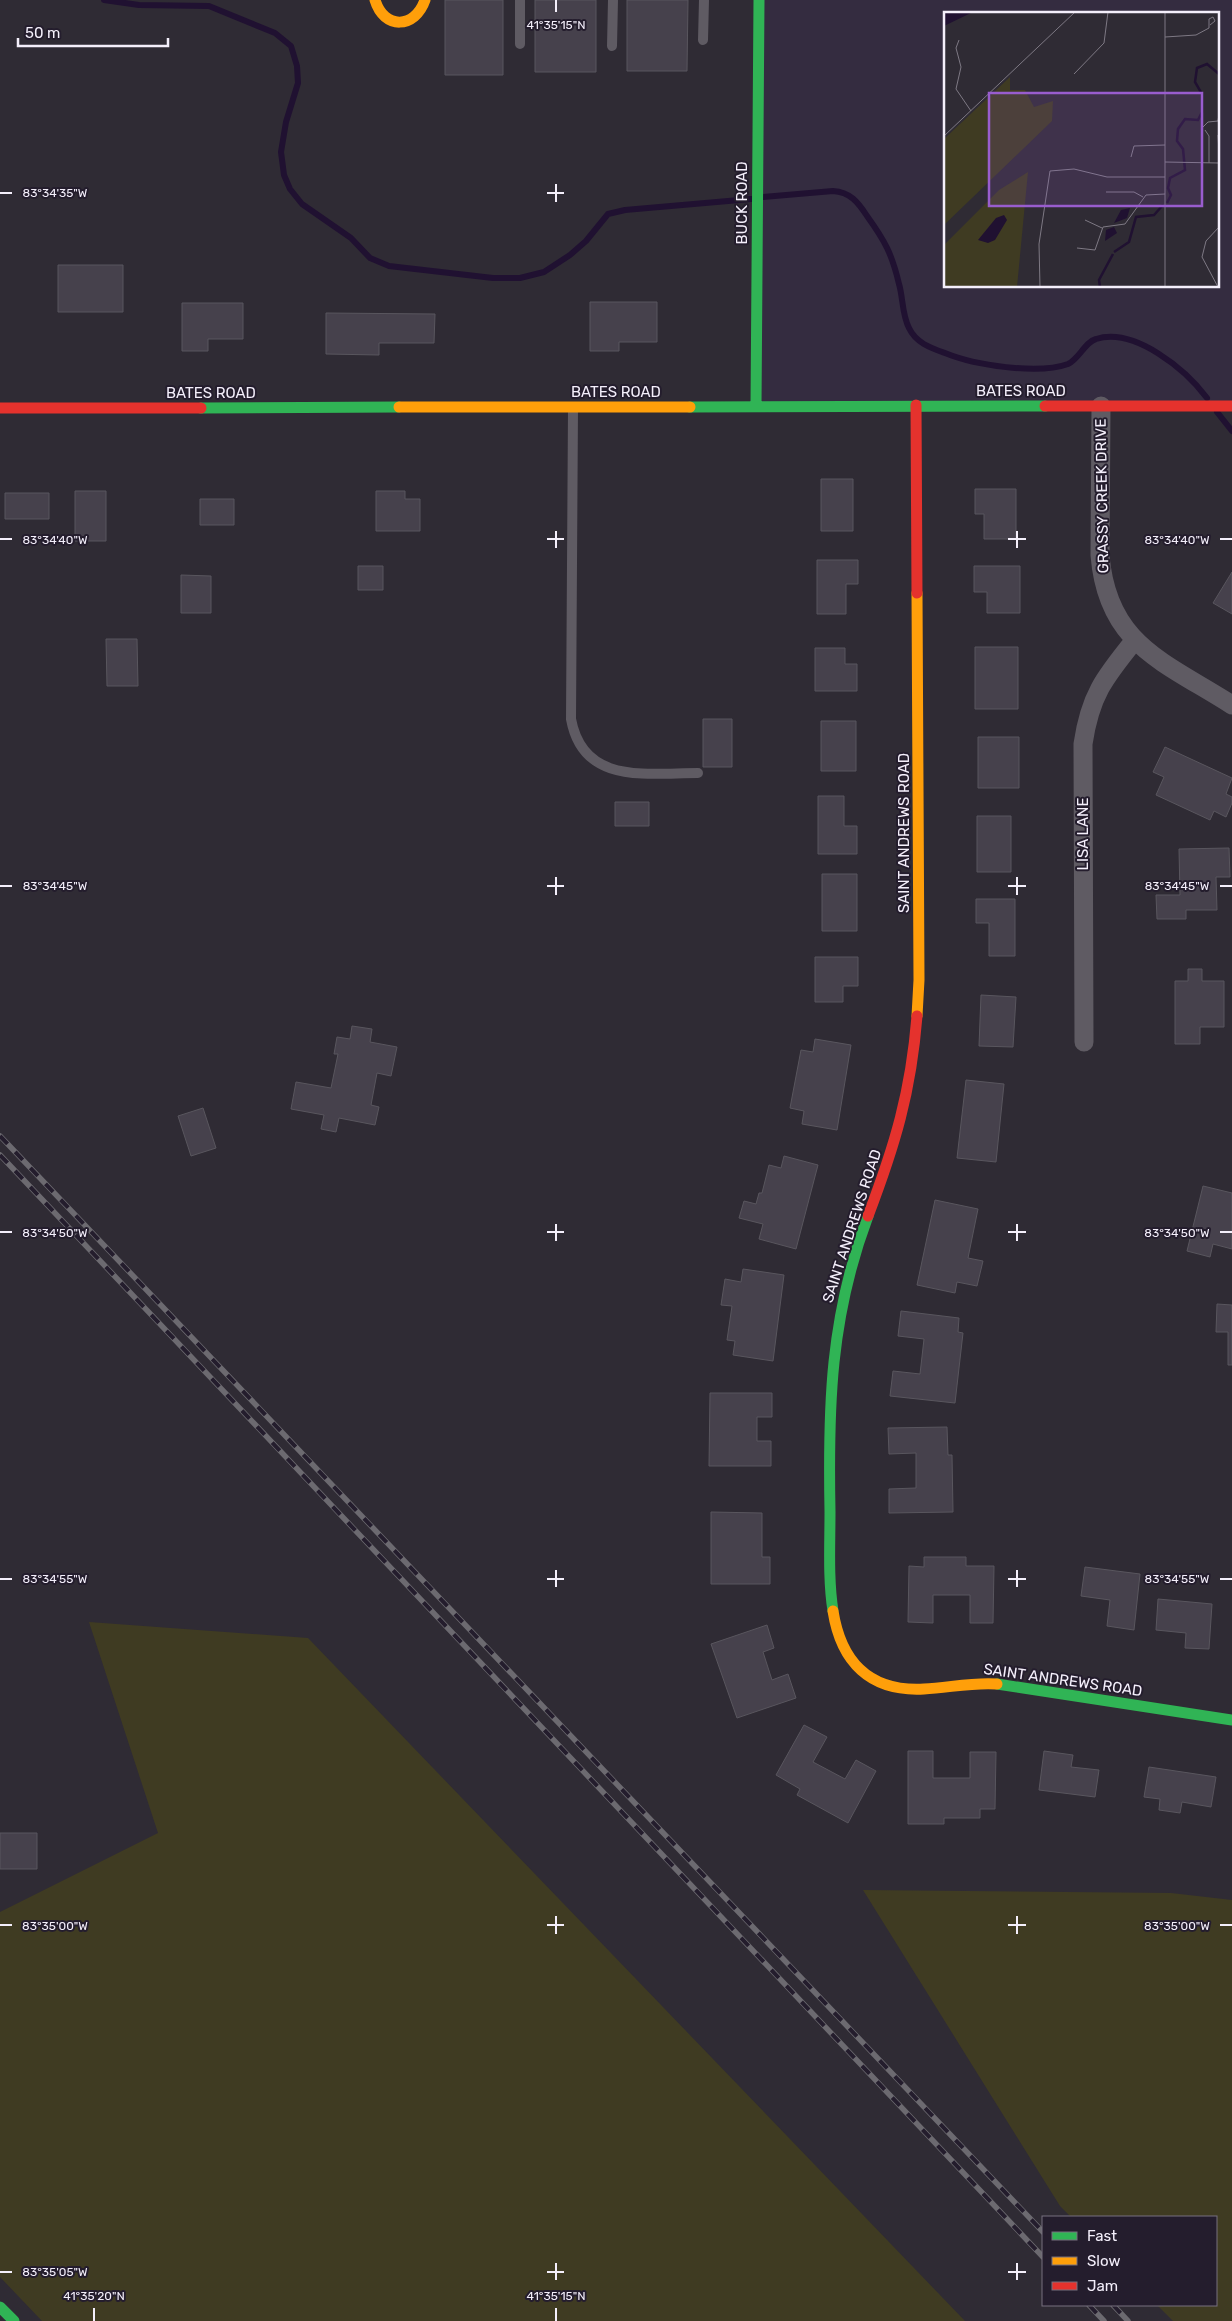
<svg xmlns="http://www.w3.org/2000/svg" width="1232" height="2321" font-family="Rubik,sans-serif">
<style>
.built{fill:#342c40;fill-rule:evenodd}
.green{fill:#3f3b22}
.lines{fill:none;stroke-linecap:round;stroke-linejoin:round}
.stream{stroke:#201131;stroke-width:6}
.building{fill:#46414c;stroke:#59565e}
.lane{stroke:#5f5b63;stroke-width:10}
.street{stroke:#5f5b63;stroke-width:19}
.fast{stroke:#30b455;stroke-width:11}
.slow{stroke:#ff9f0a;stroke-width:11}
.jam{stroke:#e5322d;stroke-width:11}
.rail-casing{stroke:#6c6a70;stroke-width:5.5}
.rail{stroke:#241d2d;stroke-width:4;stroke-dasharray:11;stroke-linecap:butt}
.ticks{fill:none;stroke:#f4effb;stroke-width:2}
.labels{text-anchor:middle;stroke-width:4;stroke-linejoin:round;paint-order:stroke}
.street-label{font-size:15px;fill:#f4effb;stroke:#241d2d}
.inset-river{fill:none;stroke:#201131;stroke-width:2.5}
.inset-road{fill:none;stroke:#7e7984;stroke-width:1}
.view{fill:#995dce;fill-opacity:0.15;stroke:#995dce;stroke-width:2.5}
.inset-edge{fill:none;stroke:#f4effb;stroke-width:2.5}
.ticks-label{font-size:12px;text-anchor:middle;fill:#f4effb;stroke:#241d2d;stroke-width:4;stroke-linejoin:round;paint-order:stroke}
</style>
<rect width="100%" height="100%" fill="#2f2b34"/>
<path class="built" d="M756 0H1232V409L757 406ZM946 14H1218V286H946Z"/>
<path class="green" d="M89 1622 308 1638 965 2321H42L0 2277V1912L158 1833Z
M863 1890 1171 1893 1232 1900V2321H1173L1157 2305H1216V2217H1071L1060 2206Z"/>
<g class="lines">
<path class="stream" d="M104 0 139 5 209 6 275 33 291 46 297 66 298 83 286 122 281 152 284 175 290 189 302 204 351 238 370 258 389 266 493 278H520L544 272 570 255 586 241 608 214 625 210 751 199
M763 197 833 191C850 192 858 202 867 216 885 241 892 254 899 284 903 297 902 315 909 328 916 343 931 348 945 353 974 365 1038 375 1068 364 1079 359 1085 342 1096 339 1135 327 1186 370 1207 398
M1217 412 1232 431"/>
</g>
<path class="building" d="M445 0H503V75H445Z
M535 0H596V72H535Z
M627 0H688L687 71H627Z
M58 265H123V312H58Z
M590 302H657V342H619V351H590Z
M182 303H243V339H208V351H182Z
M326 313 435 314 434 343H379V355L326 354Z
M821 479H853V531H821Z
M975 489H1016V539H984V514H975Z
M75 491H106V541H75Z
M376 491H405V499H420V531H376Z
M5 493H49V519H5Z
M200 499H234V525H200Z
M817 560H858V584H846V614H817Z
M358 566H383V590H358Z
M974 566H1020V613H987V592H974Z
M1232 572V614L1213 603Z
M181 575 211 576V613H181Z
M106 639H137L138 686H107Z
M975 647H1018V709H975Z
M815 648H845V664H857V691H815Z
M703 719H732V767H703Z
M821 721H856V771H821Z
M978 737H1019V788H978Z
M1165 747 1232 778 1226 794 1232 797V803L1226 817 1214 811 1210 820 1156 795 1164 777 1153 772Z
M818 796H844V826H857V854H818Z
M615 802H649V826H615Z
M977 816H1011V872H977Z
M1229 848 1230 877H1216L1217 910H1186V919H1157L1156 895H1180L1179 849Z
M822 874H857V931H822Z
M976 899H1015V956H989V923H976Z
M815 957H858V986H843V1002H815Z
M1188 969H1202V981H1224V1027H1200V1044H1175V981H1188Z
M981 995 1016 997 1013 1047 979 1046Z
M352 1026 372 1029 370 1042 397 1047 391 1076 377 1073 371 1105 379 1107 375 1125 339 1118 336 1132 321 1129 324 1115 291 1109 296 1082 331 1088 338 1054H334L337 1037 350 1039Z
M815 1039 851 1045 837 1130 802 1124 804 1111 790 1108 801 1050 813 1052Z
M966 1080 1004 1084 996 1162 957 1158Z
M203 1108 216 1148 191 1156 178 1116Z
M784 1156 818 1165 796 1249 759 1239 763 1224 739 1218 744 1201 756 1204 759 1193H762L769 1165 781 1168Z
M1203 1186 1232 1193V1249L1213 1244 1210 1257 1187 1251Z
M935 1200 978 1209 968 1258 983 1261 977 1286 957 1282 955 1293 917 1285Z
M743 1269 784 1275 773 1361 733 1355 735 1341 727 1340 732 1306 721 1305 725 1279 741 1282Z
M1217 1304 1232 1305V1365H1228V1332H1216Z
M901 1311 959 1318 958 1332 963 1333 955 1403 890 1396 893 1371 920 1374 924 1339 898 1336Z
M710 1393H772V1417H757V1441H771V1466H709Z
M947 1427 948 1455H952L953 1512 889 1513V1489L916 1488V1453L889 1454 888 1428Z
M711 1512 762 1513V1557H770V1584H711Z
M924 1557H966V1566H994L993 1623H970V1595H933V1623L908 1622 909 1566 924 1567Z
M1085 1567 1140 1574 1134 1630 1107 1626 1110 1600 1081 1596Z
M1158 1599 1212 1604 1209 1649 1185 1648 1186 1633 1156 1630Z
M767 1625 774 1648 763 1652 772 1680 788 1674 796 1698 737 1718 711 1644Z
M804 1725 827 1737 813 1762 845 1779 856 1760 876 1771 848 1823 797 1795 800 1789 776 1775Z
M908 1751H933V1778H970V1752H996L995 1809H980V1818H944V1824H908Z
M1044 1751 1073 1755 1071 1767 1099 1770 1095 1797 1039 1790Z
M1149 1767 1216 1777 1211 1807 1182 1802 1180 1813 1159 1810 1160 1799 1144 1797Z
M0 1833H37V1869H0Z"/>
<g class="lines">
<path class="lane" d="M520 0V44
M703 40 704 0
M612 46 613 0
M573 408 571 719C583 785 646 773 698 773"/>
<path class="street" d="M1101 406 1100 555C1107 645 1165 662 1232 705
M1084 1042 1083 744C1090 696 1104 678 1134 641"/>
<path class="fast" d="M756 406 759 0
M690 407 1045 406
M201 408 399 407
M833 1611C828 1579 830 1545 830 1512 828 1406 830 1317 868 1216
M997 1684 1232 1720
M0 2307 14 2321"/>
<path class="slow" d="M375 0C384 30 415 29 425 0
M399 407H690
M917 1016 919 980 917 593
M833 1611C841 1662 870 1692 924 1689 948 1688 972 1682 997 1684"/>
<path class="jam" d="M916 405 917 593
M1045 406H1232
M0 408H201
M868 1216C895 1145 911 1092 917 1016"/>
<defs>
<path id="rail" d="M0 1136 1043 2232
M0 1155 1043 2257
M1089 2305 1104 2321
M1113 2305 1128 2321"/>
</defs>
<use href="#rail" class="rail-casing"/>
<use href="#rail" class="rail"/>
</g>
<path class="ticks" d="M556 0V12M556 184V202M0 193H12M547 193H564M556 531V548M1017 531V548M0 539H12M547 539H564M1008 539H1026M1220 539H1232M556 877V895M1017 877V895M0 886H12M547 886H564M1008 886H1026M1220 886H1232M556 1224V1241M1017 1224V1241M0 1232H12M547 1232H564M1008 1232H1026M1220 1232H1232M556 1570V1587M1017 1570V1587M0 1579H12M547 1579H564M1008 1579H1026M1220 1579H1232M556 1916V1934M1017 1916V1934M0 1925H12M547 1925H564M1008 1925H1026M1220 1925H1232M556 2263V2280M1017 2263V2280M0 2272H12M547 2272H564M1008 2272H1026M94 2308V2321M556 2308V2321"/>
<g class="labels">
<g class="street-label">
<text transform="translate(742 203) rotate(-90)" y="5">BUCK ROAD</text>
<text x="1021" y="396">BATES ROAD</text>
<text x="616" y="397">BATES ROAD</text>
<text x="211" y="398">BATES ROAD</text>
<text transform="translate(1102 496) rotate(-91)" y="5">GRASSY CREEK DRIVE</text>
<text transform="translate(904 833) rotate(-90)" y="5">SAINT ANDREWS ROAD</text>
<text transform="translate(1083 834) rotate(-90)" y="5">LISA LANE</text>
<text transform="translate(852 1226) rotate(-72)" y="5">SAINT ANDREWS ROAD</text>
<text transform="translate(1063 1680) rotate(8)" y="5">SAINT ANDREWS ROAD</text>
</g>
</g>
<g transform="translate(944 12)">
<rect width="275" height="275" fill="#2f2b34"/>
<path d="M66 65V78H81L90 95 109 89 108 109 0 213V127ZM84 160 73 275H0V233L55 178Z" fill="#3f3b22"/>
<path d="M0 0H29L0 14ZM186 196 183 206 170 211 177 198ZM60 203 63 208 51 228 44 231 34 228 52 206ZM170 215 173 221 161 229 162 218Z" fill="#201131"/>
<path class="inset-river" d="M223 191 227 183 224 176 226 166 241 158 239 137 233 129 234 117 241 107 254 108 258 100V82L251 70 253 56 263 52 275 62M170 240 185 230 192 205 210 203 219 193M156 275 155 268 169 242"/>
<path class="inset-road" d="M221 25 252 23 265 16V7L269 5 271 9 266 13M15 28 12 36 17 55 12 77 27 99M130 62 160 31 164 0M259 115 264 110 274 109 275 102M261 118 265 124V151M274 123 275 141M0 124 131 0M187 145 190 134 221 133M221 150 275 151M162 180H190L199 185M141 208 158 216M133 236 151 238 159 215 181 212 202 183 221 182M96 275 95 232 106 159 130 157 163 165H221M221 275V0M274 275 258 245 262 229 275 215"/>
<path class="view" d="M45 81H258V194H45Z"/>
<rect width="275" height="275" class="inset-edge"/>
</g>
<g class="ticks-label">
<text x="556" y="29">41°35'15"N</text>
<text x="55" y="197">83°34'35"W</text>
<text x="1177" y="544">83°34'40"W</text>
<text x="55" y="544">83°34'40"W</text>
<text x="1177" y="890">83°34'45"W</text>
<text x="55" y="890">83°34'45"W</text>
<text x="1177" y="1237">83°34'50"W</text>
<text x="55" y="1237">83°34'50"W</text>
<text x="55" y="1583">83°34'55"W</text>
<text x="1177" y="1583">83°34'55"W</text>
<text x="55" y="1930">83°35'00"W</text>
<text x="1177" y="1930">83°35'00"W</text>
<text x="55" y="2276">83°35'05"W</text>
<text x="94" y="2300">41°35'20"N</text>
<text x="556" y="2300">41°35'15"N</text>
</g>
<rect x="1042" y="2216" width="175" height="90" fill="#241d2d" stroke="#77717f"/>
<rect x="1052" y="2232" width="25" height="8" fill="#30b455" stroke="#77717f"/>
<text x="1087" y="2241" font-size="15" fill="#f4effb">Fast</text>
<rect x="1052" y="2257" width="25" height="8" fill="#ff9f0a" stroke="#77717f"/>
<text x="1087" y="2266" font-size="15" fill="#f4effb">Slow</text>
<rect x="1052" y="2282" width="25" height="8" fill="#e5322d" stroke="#77717f"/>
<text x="1087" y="2291" font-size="15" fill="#f4effb">Jam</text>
<path d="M18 38v8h150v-8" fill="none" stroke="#f4effb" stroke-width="2.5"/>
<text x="25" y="38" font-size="15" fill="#f4effb" stroke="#241d2d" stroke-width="4" paint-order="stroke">50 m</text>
</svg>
